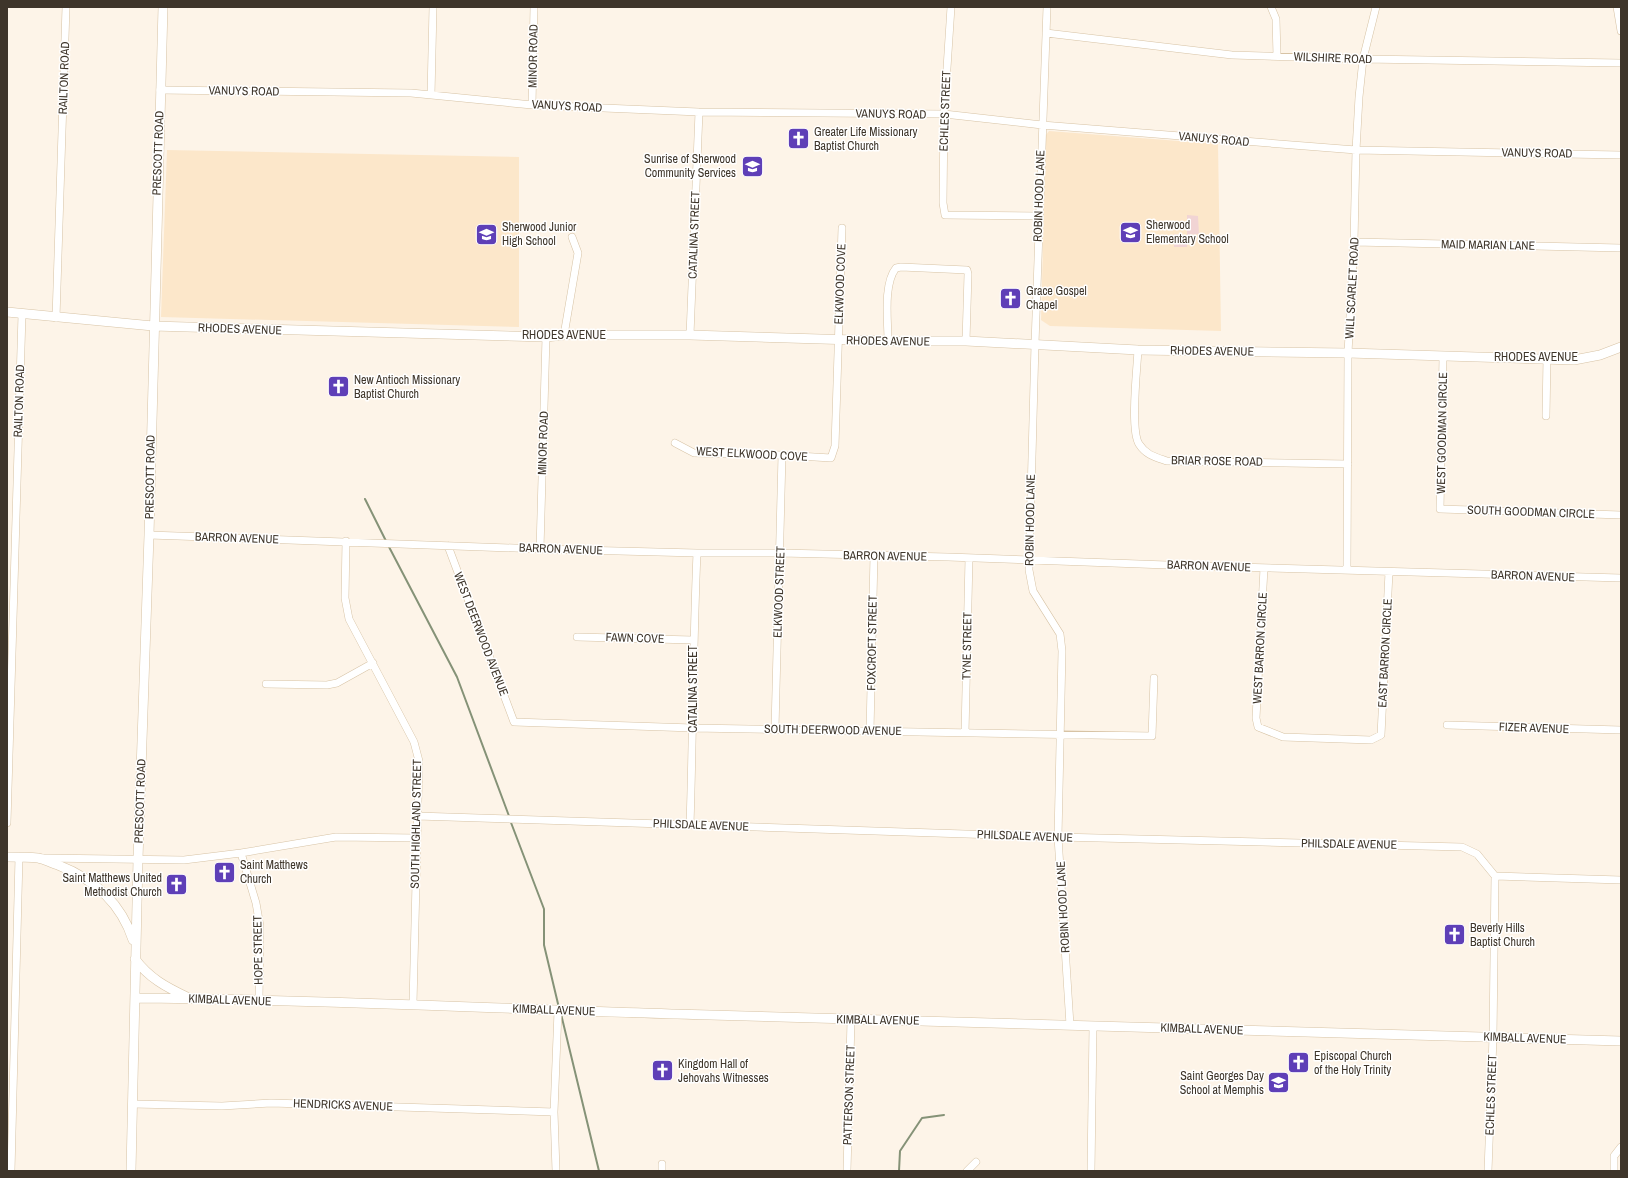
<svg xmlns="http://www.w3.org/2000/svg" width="1628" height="1178" font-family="'Archivo Narrow',sans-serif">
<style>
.built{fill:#fce7ca}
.green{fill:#f1d4d4}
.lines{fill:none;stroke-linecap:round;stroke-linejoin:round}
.stream{stroke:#859277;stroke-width:2}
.minor-casing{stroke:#d7c3a5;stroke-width:8}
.major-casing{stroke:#d7c3a5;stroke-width:10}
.minor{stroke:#fff;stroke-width:7}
.major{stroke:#fff;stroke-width:9}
.labels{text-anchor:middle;stroke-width:3;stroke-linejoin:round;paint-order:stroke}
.street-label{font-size:12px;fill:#3e352a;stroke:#fff}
.poi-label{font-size:12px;fill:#3e352a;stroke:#fff;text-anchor:start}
</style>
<rect width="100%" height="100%" fill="#fdf4e8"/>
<path class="built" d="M1049 131 1218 144 1221 331 1050 326 1041 320 1046 135Z
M167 150 519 157V327L161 317Z"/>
<path class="green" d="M1187 215 1198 216 1199 234 1187 235Z
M1174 234 1188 236 1187 247H1174Z"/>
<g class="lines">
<path class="stream" d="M365 499 386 541
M388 545 457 677 509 816
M510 820 544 909V945L559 1008
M561 1014 599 1171
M899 1171 900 1151 922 1118 944 1115"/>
<defs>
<path id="minor" d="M951 7 944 114 943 203 945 215 1039 216
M1047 7 1035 344 1029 570 1033 591 1060 634 1062 651 1058 837 1070 1025
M1271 7 1276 19 1277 56
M1617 7 1621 31
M1046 33 1232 55 1363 59 1621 63
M160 90 411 93 532 105 699 112 944 114 1042 125 1356 150 1621 155
M431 95 433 7
M532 105 534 7
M1354 242 1621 248
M56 318 66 7
M564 335 578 253 572 237
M690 335 699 112
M888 341C888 321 883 284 896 268L901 267 967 270 968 274 966 341
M1138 350C1137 369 1130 430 1139 444 1146 455 1155 457 1167 461L1348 464
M1443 357 1440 509 1621 515
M1546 416 1547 358
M675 443 694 453 782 455 831 458 835 446 842 228
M149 535 540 549 697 553H781L948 557 1167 565 1621 578
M346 541 345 598 349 619 414 742 419 761 413 1004
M448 546 514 722 693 728 1152 736 1154 678
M540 549 546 337
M1264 568 1256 718 1258 727 1283 737 1371 740 1381 735 1389 572
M1347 570 1348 353 1354 242 1356 150 1359 97 1363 59 1376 7
M577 637 693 640
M266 684 327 685 337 683 373 663
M1447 725 1621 730
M775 729 782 455
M870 731 874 555
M965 733 969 558
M417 816 1058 837 1462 847 1477 854 1495 876 1621 880
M7 823 22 314
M690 825C693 734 693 644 697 553
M241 853 256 903 260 926 259 1001
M43 858 184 860 241 853 336 837 417 838
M133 1104 222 1106 271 1103 554 1112
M11 1171 19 857
M556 1171 554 1112 558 1011
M662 1171V1164
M847 1171 851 1020
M967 1171 976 1162
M1091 1171 1093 1026
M1488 1171 1493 1037 1495 876
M1614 1171V1156L1621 1147"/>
<path id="major" d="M7 312 153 326 546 337 564 335H690L888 341H966L1138 350 1348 353 1574 360 1600 355 1621 347
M7 857C17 857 28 857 38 858 44 859 51 863 58 865 94 879 121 903 133 940
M135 959C149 978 166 987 187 997
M135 998C326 999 518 1010 710 1015 1013 1025 1317 1032 1621 1041
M131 1171 138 859 149 535 163 7"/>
</defs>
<use href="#minor" class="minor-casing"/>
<use href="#major" class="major-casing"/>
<use href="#minor" class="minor"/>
<use href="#major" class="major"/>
</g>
<defs>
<symbol id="church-square" viewBox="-11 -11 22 22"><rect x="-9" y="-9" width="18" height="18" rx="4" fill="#5e3fb7" stroke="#fff"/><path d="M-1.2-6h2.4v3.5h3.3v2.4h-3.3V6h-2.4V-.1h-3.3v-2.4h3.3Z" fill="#fff"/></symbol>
<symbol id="school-square" viewBox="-11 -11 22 22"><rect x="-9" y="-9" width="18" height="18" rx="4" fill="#5e3fb7" stroke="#fff"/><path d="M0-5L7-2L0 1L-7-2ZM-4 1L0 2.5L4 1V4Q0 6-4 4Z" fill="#fff"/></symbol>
</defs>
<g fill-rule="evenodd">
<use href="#church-square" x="786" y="126" width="25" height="25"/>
<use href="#school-square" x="740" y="154" width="25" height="25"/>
<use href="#school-square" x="1118" y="220" width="25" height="25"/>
<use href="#school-square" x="474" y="222" width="25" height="25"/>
<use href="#church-square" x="998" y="286" width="25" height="25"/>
<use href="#church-square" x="326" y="374" width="25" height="25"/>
<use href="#church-square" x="212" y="860" width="25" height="25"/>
<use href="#church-square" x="164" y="872" width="25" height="25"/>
<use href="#church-square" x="1442" y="922" width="25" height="25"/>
<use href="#church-square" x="1286" y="1050" width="25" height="25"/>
<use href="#church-square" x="650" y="1058" width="25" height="25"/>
<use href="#school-square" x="1266" y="1070" width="25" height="25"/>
</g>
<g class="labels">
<g class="street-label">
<text transform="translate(533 56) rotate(-89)" y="4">MINOR ROAD</text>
<text transform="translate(1333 58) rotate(2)" y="4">WILSHIRE ROAD</text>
<text transform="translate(64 78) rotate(-88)" y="4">RAILTON ROAD</text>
<text transform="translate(244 91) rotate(1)" y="4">VANUYS ROAD</text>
<text transform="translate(567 106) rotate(3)" y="4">VANUYS ROAD</text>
<text transform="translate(945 111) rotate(-88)" y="4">ECHLES STREET</text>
<text transform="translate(891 114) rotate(1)" y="4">VANUYS ROAD</text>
<text transform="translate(1214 139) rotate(5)" y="4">VANUYS ROAD</text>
<text transform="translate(158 153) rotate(-88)" y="4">PRESCOTT ROAD</text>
<text transform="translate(1537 153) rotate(1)" y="4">VANUYS ROAD</text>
<text transform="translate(1039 196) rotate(-88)" y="4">ROBIN HOOD LANE</text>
<text transform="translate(694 235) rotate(-88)" y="4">CATALINA STREET</text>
<text transform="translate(1488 245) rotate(1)" y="4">MAID MARIAN LANE</text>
<text transform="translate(840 284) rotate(-88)" y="4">ELKWOOD COVE</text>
<text transform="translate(1352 288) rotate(-87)" y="4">WILL SCARLET ROAD</text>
<text transform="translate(240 329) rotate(2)" y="4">RHODES AVENUE</text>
<text x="564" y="339">RHODES AVENUE</text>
<text transform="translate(888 341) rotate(1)" y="4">RHODES AVENUE</text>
<text transform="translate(1212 351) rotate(1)" y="4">RHODES AVENUE</text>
<text x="1536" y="361">RHODES AVENUE</text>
<text transform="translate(19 401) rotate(-88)" y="4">RAILTON ROAD</text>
<text transform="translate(1442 433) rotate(-89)" y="4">WEST GOODMAN CIRCLE</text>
<text transform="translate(543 443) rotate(-88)" y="4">MINOR ROAD</text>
<text transform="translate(752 454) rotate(3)" y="4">WEST ELKWOOD COVE</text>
<text transform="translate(1217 461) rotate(1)" y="4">BRIAR ROSE ROAD</text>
<text transform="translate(150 477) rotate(-89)" y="4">PRESCOTT ROAD</text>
<text transform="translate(1531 512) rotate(2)" y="4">SOUTH GOODMAN CIRCLE</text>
<text transform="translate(1030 520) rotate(-89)" y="4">ROBIN HOOD LANE</text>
<text transform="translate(237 538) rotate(2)" y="4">BARRON AVENUE</text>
<text transform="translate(561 549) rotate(2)" y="4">BARRON AVENUE</text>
<text transform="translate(885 556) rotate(1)" y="4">BARRON AVENUE</text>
<text transform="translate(1209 566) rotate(2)" y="4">BARRON AVENUE</text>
<text transform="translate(1533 576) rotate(2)" y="4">BARRON AVENUE</text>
<text transform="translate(779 592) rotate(-88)" y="4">ELKWOOD STREET</text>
<text transform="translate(481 634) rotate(69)" y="4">WEST DEERWOOD AVENUE</text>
<text transform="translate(635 638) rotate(2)" y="4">FAWN COVE</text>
<text transform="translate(872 643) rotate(-89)" y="4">FOXCROFT STREET</text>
<text transform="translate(967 646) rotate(-89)" y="4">TYNE STREET</text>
<text transform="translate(1260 648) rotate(-87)" y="4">WEST BARRON CIRCLE</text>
<text transform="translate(1385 653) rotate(-87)" y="4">EAST BARRON CIRCLE</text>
<text transform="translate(693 689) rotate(-90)" y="4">CATALINA STREET</text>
<text transform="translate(1534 728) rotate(2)" y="4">FIZER AVENUE</text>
<text transform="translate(833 730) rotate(1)" y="4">SOUTH DEERWOOD AVENUE</text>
<text transform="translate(140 801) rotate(-88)" y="4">PRESCOTT ROAD</text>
<text transform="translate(416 824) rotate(-89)" y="4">SOUTH HIGHLAND STREET</text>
<text transform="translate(701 825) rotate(2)" y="4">PHILSDALE AVENUE</text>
<text transform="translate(1025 836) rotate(2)" y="4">PHILSDALE AVENUE</text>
<text transform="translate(1349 844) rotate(1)" y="4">PHILSDALE AVENUE</text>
<text transform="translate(1063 907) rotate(-93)" y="4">ROBIN HOOD LANE</text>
<text transform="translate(258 950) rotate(-91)" y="4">HOPE STREET</text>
<text transform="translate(230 1000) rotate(2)" y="4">KIMBALL AVENUE</text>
<text transform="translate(554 1010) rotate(2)" y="4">KIMBALL AVENUE</text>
<text transform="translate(878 1020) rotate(1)" y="4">KIMBALL AVENUE</text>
<text transform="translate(1202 1029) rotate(2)" y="4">KIMBALL AVENUE</text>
<text transform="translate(1525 1038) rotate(2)" y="4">KIMBALL AVENUE</text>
<text transform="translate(849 1095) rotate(-88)" y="4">PATTERSON STREET</text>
<text transform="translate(1491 1095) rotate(-88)" y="4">ECHLES STREET</text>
<text transform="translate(343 1105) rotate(2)" y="4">HENDRICKS AVENUE</text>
</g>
<g class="poi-label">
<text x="814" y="136">Greater Life Missionary<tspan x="814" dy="14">Baptist Church</tspan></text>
<text x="736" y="163" text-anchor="end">Sunrise of Sherwood<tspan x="736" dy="14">Community Services</tspan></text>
<text x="1146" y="229">Sherwood<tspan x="1146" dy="14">Elementary School</tspan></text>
<text x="502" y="231">Sherwood Junior<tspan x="502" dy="14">High School</tspan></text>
<text x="1026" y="295">Grace Gospel<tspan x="1026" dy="14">Chapel</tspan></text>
<text x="354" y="384">New Antioch Missionary<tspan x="354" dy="14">Baptist Church</tspan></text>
<text x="240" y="869">Saint Matthews<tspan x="240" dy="14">Church</tspan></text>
<text x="162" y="882" text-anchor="end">Saint Matthews United<tspan x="162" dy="14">Methodist Church</tspan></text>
<text x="1470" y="932">Beverly Hills<tspan x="1470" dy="14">Baptist Church</tspan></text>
<text x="1314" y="1060">Episcopal Church<tspan x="1314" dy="14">of the Holy Trinity</tspan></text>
<text x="678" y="1068">Kingdom Hall of<tspan x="678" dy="14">Jehovahs Witnesses</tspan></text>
<text x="1264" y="1080" text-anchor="end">Saint Georges Day<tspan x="1264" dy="14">School at Memphis</tspan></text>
</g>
</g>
<rect width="1628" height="1178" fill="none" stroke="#3e352a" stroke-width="16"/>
</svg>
